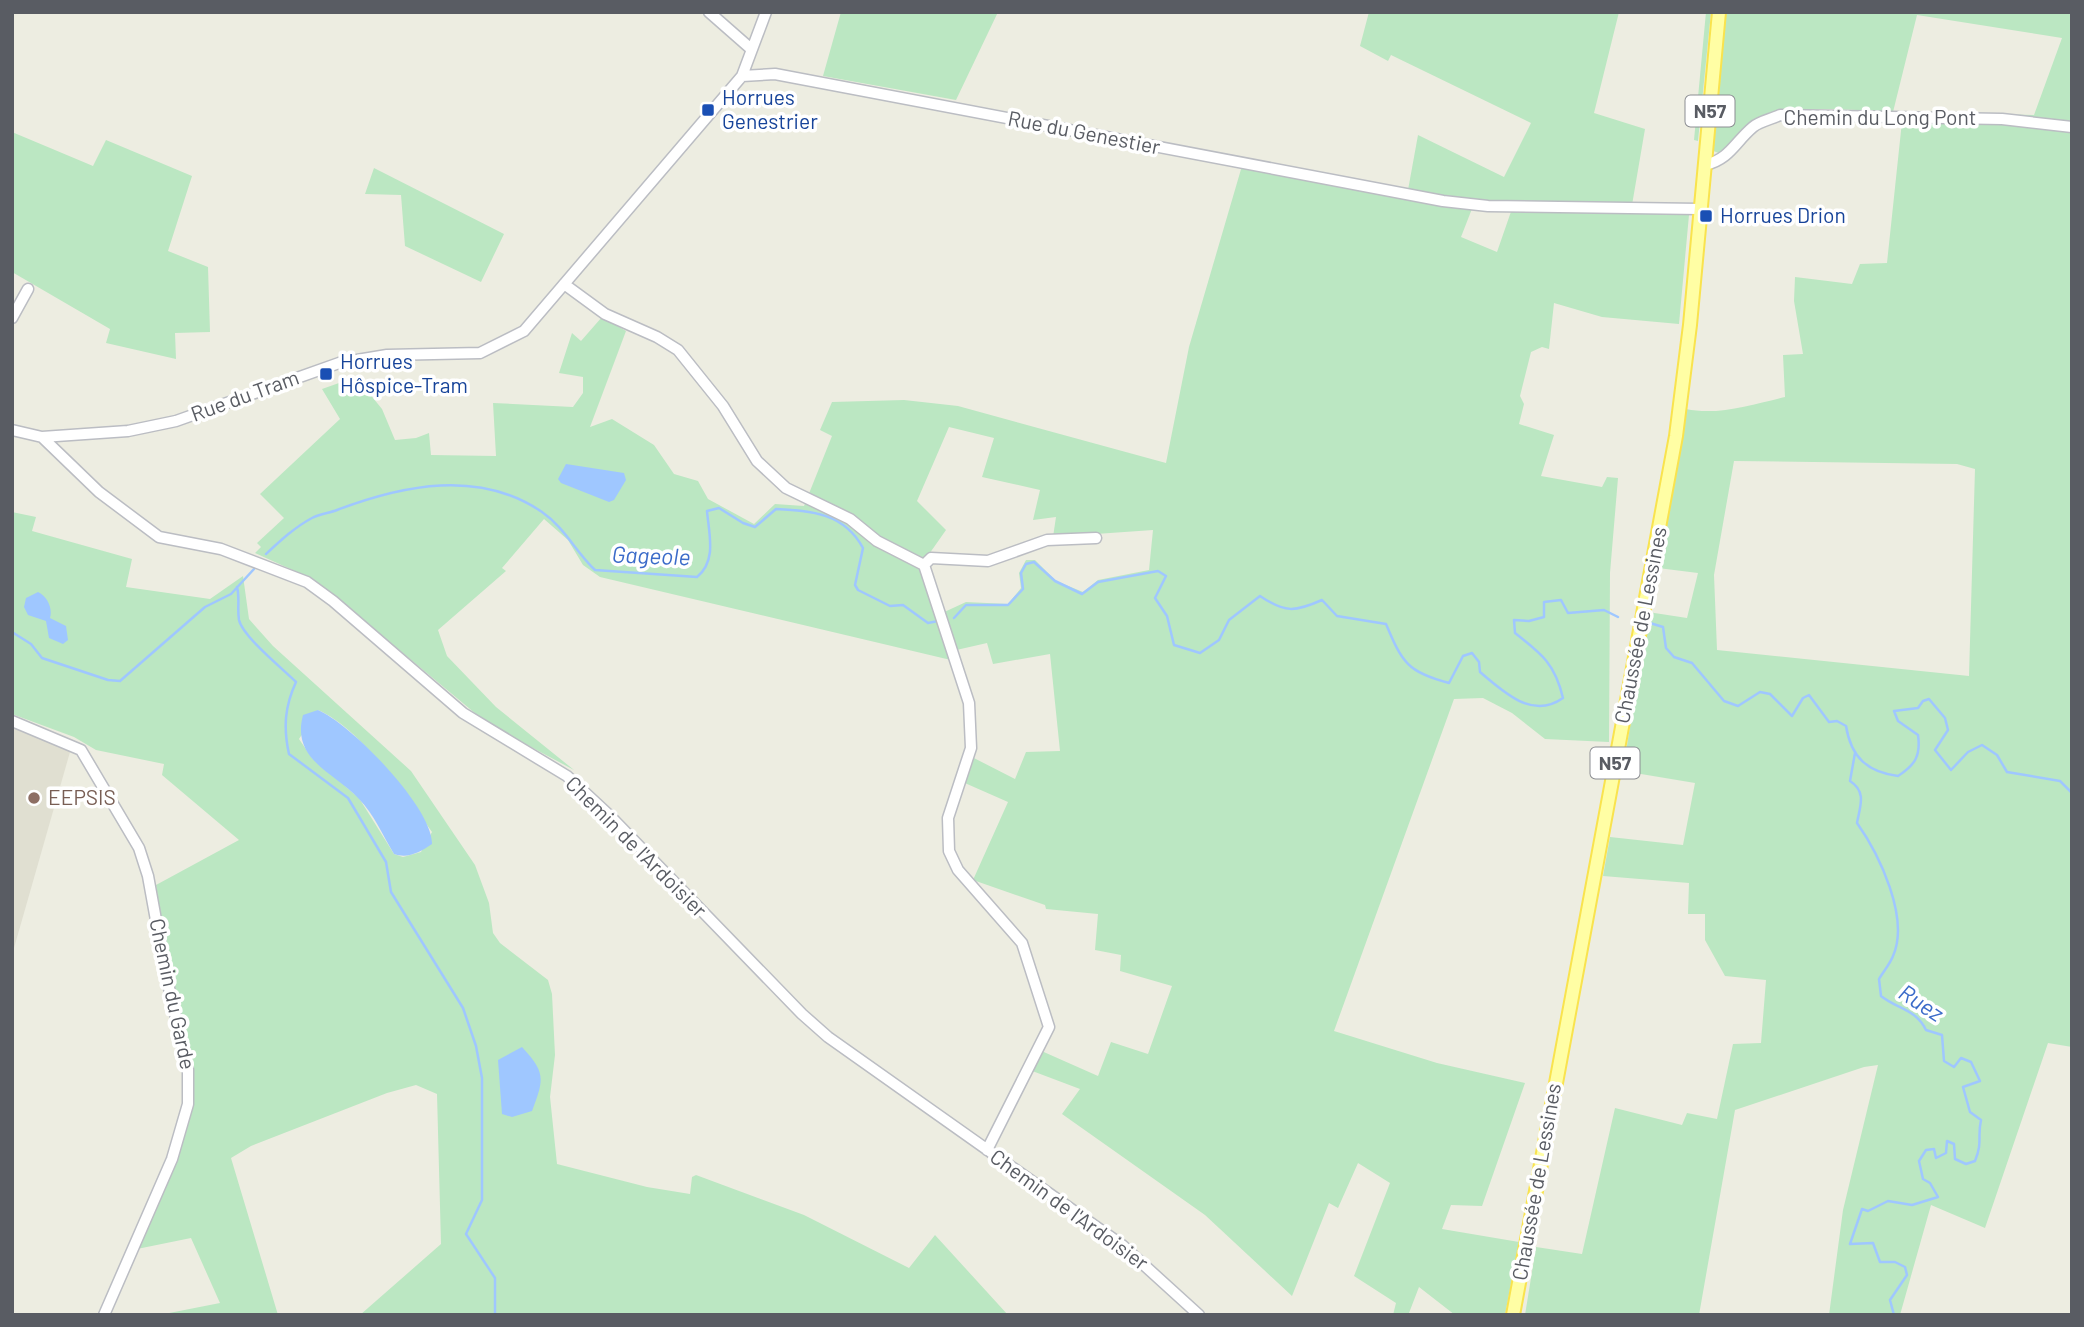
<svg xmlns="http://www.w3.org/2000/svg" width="2084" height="1327" font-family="Barlow,sans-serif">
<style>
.education{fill:#e0dfd1}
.green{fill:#bbe7c2;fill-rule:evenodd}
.water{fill:#9fc7ff}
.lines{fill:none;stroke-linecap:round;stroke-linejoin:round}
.stream{stroke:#9fc7ff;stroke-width:2.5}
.minor-casing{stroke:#bbbdc3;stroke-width:13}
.major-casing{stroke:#f9e34e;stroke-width:16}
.minor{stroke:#fff;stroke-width:10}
.major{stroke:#fffea4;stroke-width:12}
.transit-dot{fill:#1a4fb4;stroke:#fff;stroke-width:2.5}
.education-dot{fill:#8d6e63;stroke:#fff;stroke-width:2.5}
.labels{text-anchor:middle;stroke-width:7;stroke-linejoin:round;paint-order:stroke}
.shield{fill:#fff;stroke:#8b8d92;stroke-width:2}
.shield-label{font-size:19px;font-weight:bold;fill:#595c63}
.transit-label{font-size:21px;fill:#164399;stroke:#fff;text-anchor:start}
.street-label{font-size:21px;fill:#595c63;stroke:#fff}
.education-label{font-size:21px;fill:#785e54;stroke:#fff;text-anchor:start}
.water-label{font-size:23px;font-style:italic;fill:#3b6bc9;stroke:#fff}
</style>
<rect width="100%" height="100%" fill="#edede1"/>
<path class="education" d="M12 726 29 734 72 745 12 955Z"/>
<path class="green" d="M841 12H998L956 100 823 76Z
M1369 12H1619L1594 113 1645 129 1632 205 1690 204 1679 324 1602 317 1554 303 1549 349 1542 347 1531 352 1520 396 1524 404 1519 424 1554 435 1541 476 1602 487 1607 477 1618 478 1610 573 1609 742 1545 739 1512 713 1483 698 1454 699 1334 1031 1437 1063 1525 1083 1482 1206 1451 1205 1442 1229 1519 1242 1505 1315H1455L1419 1287 1409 1313 1412 1315H1393L1396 1303 1354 1276 1390 1183 1358 1163 1338 1208 1329 1203 1292 1296 1205 1215 1062 1114 1080 1089 1027 1069 1037 1049 1098 1076 1111 1042 1148 1054 1172 986 1120 971 1121 955 1095 950 1098 914 1046 909 1045 905 973 880 1008 802 958 780 968 755 1015 779 1026 752 1060 751 1050 654 993 664 987 643 952 651 955 661 600 577 583 565 568 540 544 519 502 568 506 571 438 630 447 656 496 707 574 770 488 724 332 594 308 577 255 553 261 547 257 543 284 518 260 494 340 419 322 389 356 377 382 409 395 440 416 438 429 433 431 455 496 456 493 403 573 407 583 393V377L559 373 572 333 581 341 602 317 626 331 590 427 612 419 654 445 674 474 698 481 708 499 754 524 775 504 804 506 832 436 820 430 832 402 904 400 958 406 1166 463 1189 347 1244 159 1408 190 1418 135 1504 177 1531 123 1391 55 1388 61 1360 46ZM1475 201 1514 203 1497 252 1461 237ZM949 427 994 438 982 477 1040 490 1033 520 1056 517 1053 537 1153 530 1149 570 1098 580 1083 592 1056 581 1035 560H1026L1019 573 1021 588 1008 604 966 602 940 614 920 567 946 530 917 501Z
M1706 12H1711L1698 141 1694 140Z
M1724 12H2072V1047L2048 1043 1985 1228 1931 1205 1900 1315H1829L1843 1210 1878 1065 1864 1067 1735 1110 1699 1315H1525L1536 1247 1582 1254 1615 1108 1682 1125 1687 1113 1717 1119 1733 1044 1761 1043 1766 980 1725 976 1705 940V914H1688L1689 883 1603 876 1610 837 1683 845 1695 783 1623 771 1648 612 1687 618 1698 573 1658 568 1686 409C1718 416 1754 404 1785 397L1783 355 1803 354 1794 301 1795 277 1852 284 1860 264 1887 263 1903 112 2034 115 2062 38 1917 15 1893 112C1858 111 1780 102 1751 122 1739 131 1735 146 1721 154L1711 150ZM1734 461 1957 464 1975 469 1969 676 1717 650 1714 575Z
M12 132 93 166 106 140 192 176 168 251 208 267 210 332 175 333 176 359 106 343 110 329 12 272Z
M374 168 504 234 481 282 405 246 401 195 365 194Z
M12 512 36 517 32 531 132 559 126 587 210 599 243 576 249 619 273 646 411 771 475 865 489 903 493 933 500 943 548 980 552 994 555 1055 550 1097 557 1164 647 1187 690 1194 692 1177 696 1175 804 1215 909 1268 935 1235 1008 1315H360L441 1244 437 1094 416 1085 387 1093 251 1146 231 1158 278 1315H159L220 1303 191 1238 137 1249 182 1143 193 1091 194 1068 170 975 156 885 239 840 162 775 164 764 96 750 74 737 12 714ZM318 710C360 728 406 794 432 832L421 852 403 857 394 854 359 798 312 758 299 739Z"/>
<path class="water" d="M566 464 624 473 626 480 614 500 609 502 561 483 558 479Z
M38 592C47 596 53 608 50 618L66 626 68 640 63 644 49 638 46 621 28 615 24 607 26 598Z
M318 710C351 724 433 808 432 844 420 852 408 859 394 854 383 836 374 814 359 799 334 772 291 760 303 715Z
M522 1047C546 1073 544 1079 532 1111L512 1117 502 1114 498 1060Z"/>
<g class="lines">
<path class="stream" d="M266 554C280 541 295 527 312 518 320 514 329 513 337 510 403 485 479 469 542 512 564 527 576 552 595 570L697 577C717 561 709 534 707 511L719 508 743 523 755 527 776 509C812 511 844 513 863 548L855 585 858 590 890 606 903 605 928 623 938 621
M237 587C240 598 237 609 239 620 243 637 283 669 296 682 285 706 283 727 289 754L348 798 386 862 391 892 463 1008 476 1046 482 1078V1200L466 1234 495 1278V1315
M954 618 966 605H1008L1023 589 1021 573 1026 564 1034 562 1055 581 1082 594 1098 582 1158 571 1166 576 1155 598 1167 616 1174 645 1200 653 1219 640 1229 620 1260 596C1285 613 1295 612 1322 600L1337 616 1386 624C1402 662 1407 672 1449 683L1463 656 1472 653 1479 662 1480 672C1504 692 1532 720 1563 698 1555 664 1542 654 1515 633L1514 620 1529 621 1544 617V602L1561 600 1568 613 1604 610 1618 617
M1650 623 1663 627 1666 648 1674 657 1692 663 1724 701 1738 706 1760 692 1770 694 1792 716 1803 698 1809 695 1829 722 1837 721 1846 726C1851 757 1867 772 1898 776 1915 765 1921 756 1918 735L1898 721 1894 711 1918 708 1923 701 1929 699 1945 718 1948 730 1935 750 1951 770 1968 752 1982 745 1997 755 2007 772 2060 781 2072 793
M12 632 31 644 42 658 108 680 120 681 205 607 231 594 254 569
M1855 753 1850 781C1867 792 1860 806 1857 823 1879 854 1910 918 1893 956 1890 964 1883 972 1879 979L1881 996C1897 1009 1916 1009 1926 1030L1942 1035 1944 1061 1954 1067 1961 1058 1971 1062 1980 1081 1963 1087 1970 1112 1981 1120C1977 1138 1983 1141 1975 1161L1966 1164 1955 1159 1954 1144 1947 1141 1946 1153 1936 1158 1934 1149 1926 1150 1919 1161 1923 1179 1930 1183 1938 1197 1912 1205 1888 1201 1868 1211 1862 1209 1850 1244 1873 1243 1880 1262H1895L1905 1267 1907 1275 1890 1300 1894 1315"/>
<defs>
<path id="minor" d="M709 12 750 48
M742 76 766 12
M1705 165C1730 159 1735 142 1753 127 1760 121 1772 119 1780 115L2002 119 2072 127
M564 284 605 314 657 337 678 350 723 406 757 461 786 488 850 519 877 541 924 565 969 703 971 748 948 818 949 851 958 870 1022 943 1049 1027 987 1150
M12 318 28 289
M12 430 42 437 128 431 176 421 339 363 387 355 480 353 524 331 742 76 775 74 1443 201 1488 206 1700 209
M42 437 99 492 159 537 221 549 307 582 333 601 463 713 567 776 610 816 802 1014 828 1037 1122 1245 1199 1315
M924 565 931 558 988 561 1047 540 1096 538
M12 721 81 750 139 848 148 876 166 975 188 1070V1104L172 1159 104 1315"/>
<path id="major" d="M1513 1315 1676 436 1690 325 1719 12"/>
</defs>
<use href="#minor" class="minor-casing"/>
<use href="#major" class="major-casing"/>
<use href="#minor" class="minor"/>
<use href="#major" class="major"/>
</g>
<g class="transit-dot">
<rect x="701" y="103" width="14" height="14" rx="3.5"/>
<rect x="1699" y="209" width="14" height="14" rx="3.5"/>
<rect x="319" y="367" width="14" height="14" rx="3.5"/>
</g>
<circle class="education-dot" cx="34" cy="798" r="7"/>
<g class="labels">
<g class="shield">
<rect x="1685.5" y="95.5" width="49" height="31" rx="5"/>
<rect x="1590.5" y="747.5" width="49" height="31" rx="5"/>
</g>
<g class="shield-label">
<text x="1710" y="118">N57</text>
<text x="1615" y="770">N57</text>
</g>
<g class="transit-label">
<text x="722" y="105">Horrues<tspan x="722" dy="24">Genestrier</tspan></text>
<text x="1720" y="223">Horrues Drion</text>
<text x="340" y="369">Horrues<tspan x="340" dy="24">Hôspice-Tram</tspan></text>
</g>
<g class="street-label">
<text x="1880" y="125">Chemin du Long Pont</text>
<text transform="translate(1084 133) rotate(11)" y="7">Rue du Genestier</text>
<text transform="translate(245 396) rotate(-20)" y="7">Rue du Tram</text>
<text transform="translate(1641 625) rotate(-79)" y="7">Chaussée de Lessines</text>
<text transform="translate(636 847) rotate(45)" y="7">Chemin de l'Ardoisier</text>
<text transform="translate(172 994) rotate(78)" y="7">Chemin du Garde</text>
<text transform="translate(1537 1182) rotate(-80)" y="7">Chaussée de Lessines</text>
<text transform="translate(1069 1210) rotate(36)" y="7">Chemin de l'Ardoisier</text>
</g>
<g class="education-label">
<text x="48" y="805">EEPSIS</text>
</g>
<g class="water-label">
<text transform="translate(651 556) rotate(2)" y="8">Gageole</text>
<text transform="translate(1921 1003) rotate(33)" y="8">Ruez</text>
</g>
</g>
<rect width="2084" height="1327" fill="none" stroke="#595c63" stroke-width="28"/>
</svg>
